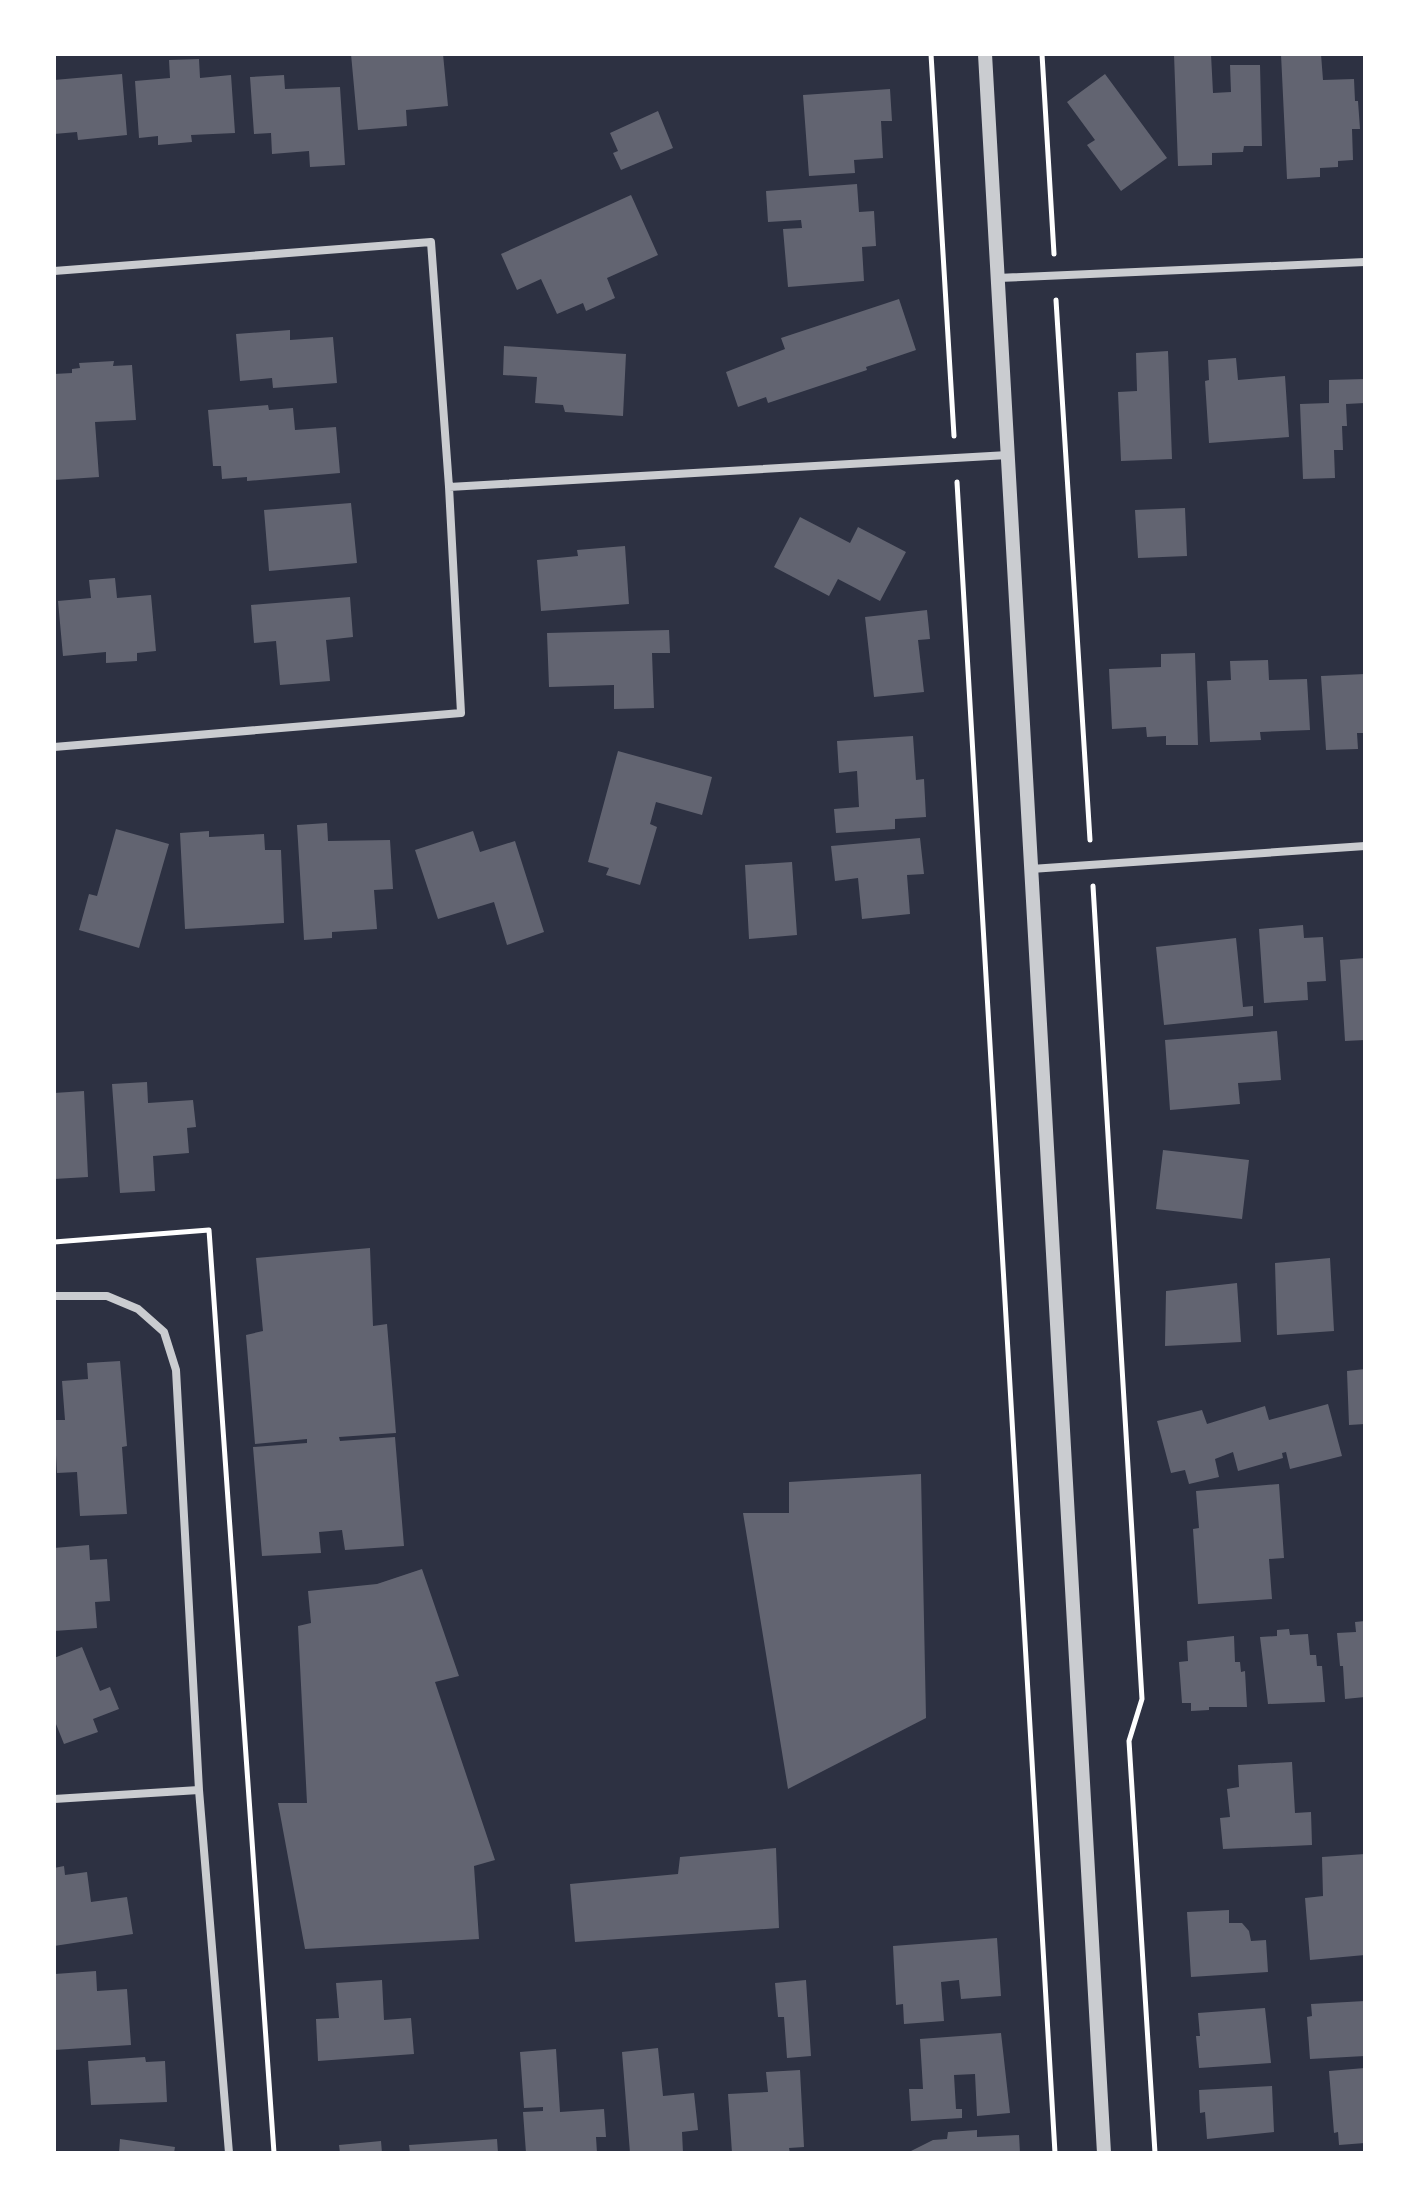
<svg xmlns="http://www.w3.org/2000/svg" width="1419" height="2207" font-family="'PT Sans Narrow',sans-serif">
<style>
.building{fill:#626471}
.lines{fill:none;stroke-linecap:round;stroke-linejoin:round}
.path{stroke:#fff;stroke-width:5}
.minor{stroke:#caccd0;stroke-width:8}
.tertiary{stroke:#caccd0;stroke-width:14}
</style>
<rect width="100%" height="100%" fill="#2d3142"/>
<path class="building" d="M351 54H443L448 106 406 110 407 126 358 130Z
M1174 54H1211L1213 93 1231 92 1230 65H1260L1262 146H1244L1243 152 1212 153V165L1178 166Z
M1281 54H1321L1323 80 1354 79 1355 101H1358L1360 129H1352L1353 160 1338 161V167L1320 168V177L1287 179Z
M199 59 200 78 231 75 235 133 191 135 192 142 158 145V136L139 138 135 81 170 78 169 60Z
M122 74 127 135 78 140 77 132 54 134V80Z
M1105 74 1167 158 1121 191 1087 145 1095 140 1067 102Z
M284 75 285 89 340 87 345 165 310 167 309 151 272 154 271 133 254 134 250 77Z
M890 89 892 121H881L883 158 854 160 855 173 809 176 803 95Z
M658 111 673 148 621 170 613 153 618 151 610 133Z
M857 184 859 212 874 211 876 246 862 247 864 281 788 287 783 229 802 228 801 220 768 222 766 191Z
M631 195 658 255 607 278 615 298 586 311 583 303 557 314 541 279 517 290 501 254Z
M899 299 916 350 866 367 867 370 768 403 766 397 738 407 726 372 785 349 781 338Z
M290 330V340L333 337 337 383 273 388 272 378 240 381 236 334Z
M504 346 626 354 623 416 565 412 563 405 535 403 537 377 503 375Z
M1168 351 1172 459 1121 461 1118 392 1137 391 1136 353Z
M1236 358 1238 380 1285 376 1289 437 1209 443 1205 381 1209 380 1208 360Z
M114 361 113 366 132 365 136 420 95 422 99 477 54 480V374L72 373V369L80 368 79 363Z
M1365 379V403L1346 404 1347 426H1342L1343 450H1334L1335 478 1303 479 1300 404 1329 403V380Z
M268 405 269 410 293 408 295 430 336 427 340 473 247 481V477L222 479 221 466H213L208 410Z
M351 503 357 563 269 571 264 510Z
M1185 508 1187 556 1138 558 1135 510Z
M800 517 850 543 858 527 906 552 880 601 838 579 829 596 774 567Z
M625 546 629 604 541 611 537 560 578 556 577 550Z
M115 578 117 598 151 595 156 651 137 653V661L106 663V652L63 656 58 601 91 598 89 580Z
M350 597 353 637 326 640 330 681 280 685 276 641 254 643 251 605Z
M927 610 930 639 918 640 924 692 874 697 865 617Z
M669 630 670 653H652L654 708 614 709V685L549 687 547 633Z
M1195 653 1198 745H1166V736L1147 737 1146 727 1112 729 1109 669 1161 667V654Z
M1268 660 1269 680 1307 679 1310 730 1260 732 1261 740 1210 742 1207 681 1231 680 1230 661Z
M1365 674V733H1357L1358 749 1326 750 1321 676Z
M913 736 916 780 924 779 926 817 895 819V829L836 833 834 809 859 807 857 771 839 773 837 741Z
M618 751 712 777 702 815 656 802 650 824 657 827 640 885 606 875 609 868 588 862Z
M327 823 328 841 390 840 393 889 374 890 377 929 332 932V938L304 940 297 825Z
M116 829 169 844 139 948 79 930 89 894 97 896Z
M209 831V837L264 834 265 850H281L284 923 185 929 180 833Z
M473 831 480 852 515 841 544 932 507 945 494 902 438 919 415 850Z
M920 838 924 874 907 875 910 914 862 919 858 878 835 881 831 846Z
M792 862 797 935 749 939 745 865Z
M1303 925 1304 938 1323 937 1326 981 1307 982 1308 1000 1264 1003 1259 929Z
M1236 938 1243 1007 1253 1006V1016L1164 1025 1156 947Z
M1365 958V1040L1345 1041 1340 960Z
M1277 1031 1281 1080 1238 1083 1240 1104 1170 1110 1165 1040Z
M147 1082 148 1103 193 1100 196 1127 187 1128 189 1153 153 1156 155 1191 120 1193 112 1084Z
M84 1091 88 1177 54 1179V1093Z
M1163 1150 1249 1160 1242 1219 1156 1209Z
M370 1248 373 1326 387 1324 396 1433 339 1437 340 1441 395 1437 404 1546 345 1550 342 1530 319 1532 321 1553 262 1556 253 1447 307 1443V1439L255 1444 246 1335 263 1331 256 1258Z
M1330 1258 1334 1331 1277 1335 1275 1263Z
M1237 1283 1241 1342 1165 1346 1166 1291Z
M120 1361 127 1446 122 1447 127 1514 80 1516 77 1472 57 1473 54 1420H65L62 1381 88 1379 87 1363Z
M1365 1369V1424L1349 1425 1347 1371Z
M1328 1404 1342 1456 1290 1469 1286 1452 1282 1453 1283 1458 1238 1471 1233 1452 1215 1459 1219 1477 1189 1484 1185 1470 1171 1473 1157 1421 1202 1410 1207 1424 1265 1406 1269 1420Z
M921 1474 926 1718 788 1789 743 1513H789V1482Z
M1279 1484 1284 1558 1269 1559 1272 1599 1198 1604 1193 1529 1199 1528 1196 1491Z
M89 1545 90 1560 107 1559 110 1601 95 1602 97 1628 54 1631V1548Z
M422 1569 459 1676 435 1682 495 1860 474 1866 479 1939 305 1949 278 1803H307L298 1626 311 1623 308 1591 377 1584Z
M1365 1621V1697L1345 1699 1343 1666H1340L1337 1633 1356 1632 1355 1622Z
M1289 1629 1290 1635 1308 1634 1310 1655H1316L1317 1666H1322L1325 1702 1268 1704 1260 1637 1277 1636V1630Z
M1234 1636 1235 1662H1240L1241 1672 1245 1671 1247 1707H1209V1710L1191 1711V1703H1182L1179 1662 1188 1661 1187 1641Z
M82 1647 100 1691 110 1687 119 1709 93 1719 98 1732 64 1744 54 1719V1658Z
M1292 1762 1295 1813 1311 1812 1312 1845 1223 1849 1220 1818 1230 1817 1227 1789 1239 1787 1238 1765Z
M776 1848 779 1928 575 1942 570 1884 678 1874 680 1857Z
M1365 1854V1955L1310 1960 1305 1898 1323 1896 1322 1857Z
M64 1866 65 1875 87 1872 91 1902 127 1897 133 1934 54 1946V1868Z
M1229 1910V1923H1242L1249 1931 1251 1941 1266 1940 1268 1972 1191 1977 1187 1912Z
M997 1938 1001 1996 961 1999 959 1980 941 1982 944 2021 904 2024 903 2004 896 2005 893 1946Z
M96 1971 97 1991 127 1989 131 2045 54 2050 55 1974Z
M382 1980 384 2020 411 2018 414 2054 318 2061 316 2019 339 2018 336 1983Z
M806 1980 811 2056 787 2058 784 2017H778L775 1983Z
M1365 2001V2056L1310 2059 1307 2017 1312 2016 1311 2004Z
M1265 2008 1271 2063 1199 2068 1196 2036H1200L1198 2013Z
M1001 2033 1010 2113 977 2116 975 2074 954 2075 956 2109H962V2118L911 2121 909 2089H923L920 2039Z
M658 2048 663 2096 694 2093 698 2130 682 2132 683 2153H630L622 2052Z
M556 2049 560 2112 604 2109 606 2137H596L597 2153H526L523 2112 543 2111V2107L524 2108 520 2052Z
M145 2057 146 2062 165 2061 167 2102 91 2105 88 2061Z
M1365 2068V2143L1339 2145 1338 2132 1334 2133 1329 2071Z
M800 2070 804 2147 789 2148 790 2153H732L728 2094 768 2092 766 2072Z
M1272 2086 1274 2132 1207 2139 1205 2112 1200 2113 1199 2090Z
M977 2130V2137L1019 2135 1020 2153H907L933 2140 947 2139 948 2132Z
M120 2139 175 2147 174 2153H119Z
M497 2139 498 2153H410L409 2145Z
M381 2141 382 2153H340L339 2145Z"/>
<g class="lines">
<path class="path" d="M931 54 954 436
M1042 54 1054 254
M1056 300 1090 840
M957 482 1055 2153
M1093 886 1142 1699 1129 1741 1155 2153
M54 1242 209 1230 274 2153"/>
<path class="minor" d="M54 271 431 242 449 487 461 713 54 747
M998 278 1365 262
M449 487 1008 455
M1031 869 1365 846
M54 1296H107L138 1309 164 1332 176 1370 199 1790 229 2153
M54 1799 199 1790"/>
<path class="tertiary" d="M985 54 1104 2153"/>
</g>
<rect width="1419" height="2207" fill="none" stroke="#ffffff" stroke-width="112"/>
</svg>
